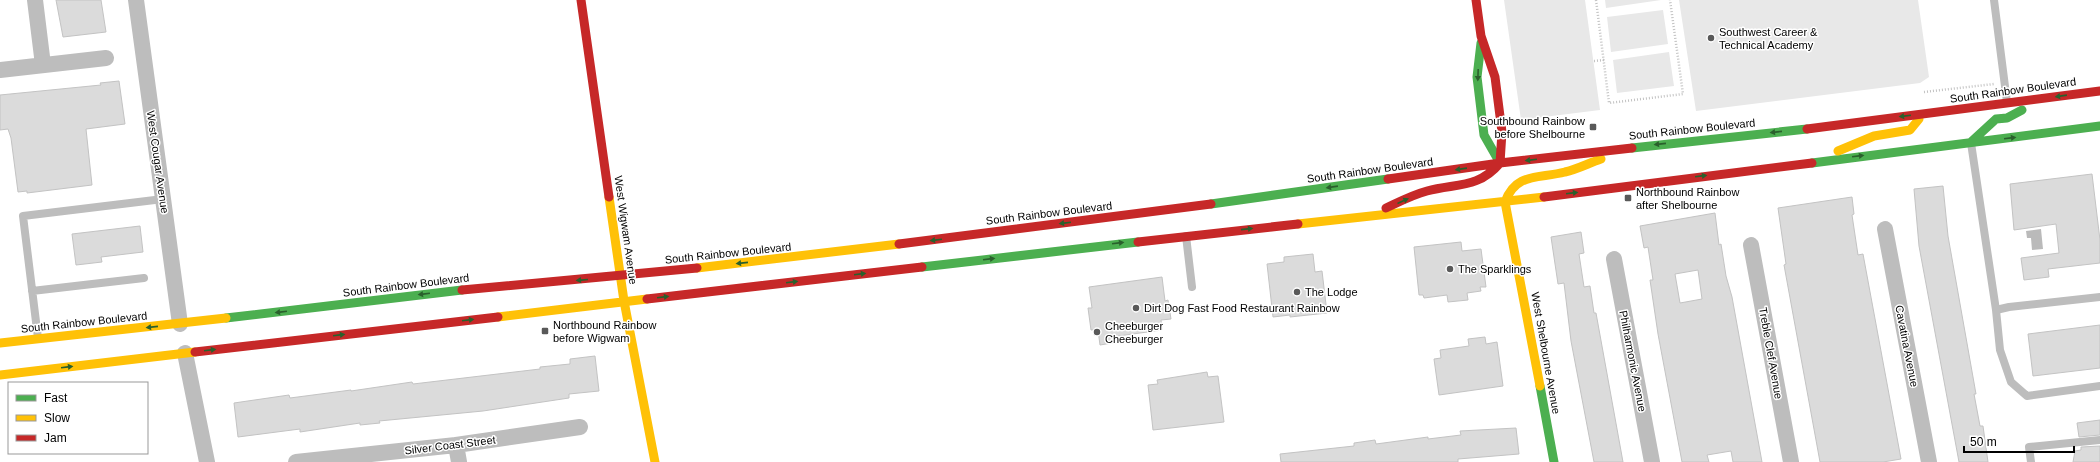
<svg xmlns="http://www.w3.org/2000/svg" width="2100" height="462" font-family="Arial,sans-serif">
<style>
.green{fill:#e8e8e8}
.water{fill:#bababa}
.building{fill:#dbdbdb;stroke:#c3c3c3;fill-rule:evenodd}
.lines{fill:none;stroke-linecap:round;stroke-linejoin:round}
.path{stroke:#c2c2c2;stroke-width:2.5;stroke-dasharray:1 2;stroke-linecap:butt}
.lane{stroke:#bdbdbd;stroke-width:8}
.street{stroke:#bdbdbd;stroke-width:16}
.fast{stroke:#4caf50;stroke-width:9}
.slow{stroke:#ffc107;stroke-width:9}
.jam{stroke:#c62828;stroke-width:9}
.oneway{fill:#2a602c}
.poi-dot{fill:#595959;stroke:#fff;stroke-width:1.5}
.labels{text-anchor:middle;stroke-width:3;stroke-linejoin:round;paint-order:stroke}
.poi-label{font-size:11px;fill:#000;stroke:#fff;text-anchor:start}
.street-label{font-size:11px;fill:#000;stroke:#fff}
</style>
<rect width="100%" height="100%" fill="#fff"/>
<path class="green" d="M1504 0H1585L1600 110 1521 120Z
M1605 0H1661L1606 8Z
M1679 0H1918L1929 77 1920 83 1696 111Z
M1663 10 1668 44 1611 52 1607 17Z
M1669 52 1674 86 1617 93 1613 60Z"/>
<path class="water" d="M2041 229 2043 249 2032 250 2031 238H2027L2026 231Z"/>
<path class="building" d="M56 0H101L106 32 63 37Z
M119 81 125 124 86 129 92 185 27 193V191L18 192 11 138 8 129 0 130V95L101 85 100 83Z
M2092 174 2100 240V263L2048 269 2049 277 2024 280 2021 258 2059 253 2056 224 2014 230 2010 184Z
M1943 186 1948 236 1976 394H1974L1980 426H1983L1988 462H1959L1919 246 1914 189Z
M1852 197 1854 214 1852 215 1858 255 1863 254 1901 459 1883 462H1820L1784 265 1786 264 1778 208Z
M1715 213 1719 245 1721 244 1726 276 1732 297 1762 462H1733L1731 451 1707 455 1709 462H1682L1658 334 1650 280H1653L1648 247 1644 248 1640 226ZM1698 270 1702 299 1680 303 1675 274Z
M140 226 143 252 101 257 102 262 76 265 72 234Z
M1581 232 1584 253 1579 254 1584 287 1590 286 1594 313H1596L1623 462H1594L1571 341 1564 283 1558 284 1551 237Z
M1461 242 1462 251 1481 249 1486 287H1480L1481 291 1467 293 1468 300 1448 302 1447 295 1424 298 1423 295H1419L1414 247Z
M1313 254 1315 272 1322 271 1327 313 1290 317V315L1273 317 1267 264 1284 262V257Z
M1162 277 1165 301 1168 300 1171 319 1161 320 1162 330 1118 336V342L1100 345 1098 330H1091L1088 308H1092L1089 287Z
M2100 325V368L2033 376 2028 334Z
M1485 337 1486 344 1497 342 1503 386 1439 395 1434 359 1441 358 1440 350 1469 346 1468 339Z
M595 356 599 391 569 394V398L483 411 379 421 380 423 360 425V423L300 432V429L238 437 234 403 289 395 290 398 351 390V391L412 382 413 384 540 369V367L570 364V359Z
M1207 372 1208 377 1218 376 1224 422 1153 430 1148 385 1158 384 1157 380Z
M2100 420V435L2079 437 2077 423Z
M1516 428 1519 454 1458 459V462H1281L1280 454 1354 446V443L1375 440 1376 444 1428 437V439L1461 435 1460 431Z
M2100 446V462H2073L2075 451 2081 450V447Z"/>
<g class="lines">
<path class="path" d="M1596 0 1609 103 1683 94 1670 0
M1594 61 1604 60
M1924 92 1994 84"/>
<path class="lane" d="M1994 0 2007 102
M1971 143 1996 310
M1186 236 1192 287
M32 291 144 278
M2100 297 2009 307 1996 310 2000 350 2011 382 2027 396 2100 386
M38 338 23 216 163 199
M2031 462 2029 447 2100 440"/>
<path class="street" d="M35 0 43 65
M136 0 180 324
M0 70 106 58
M1885 229 1929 462
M1751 245 1791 462
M1614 259 1652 462
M185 353 207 462
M456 445 459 462
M296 462 456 445 580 427"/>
<path class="fast" d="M1481 43 1477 77 1484 135 1500 163
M1971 142 1996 119 2007 118 2022 110
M1632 148 1807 129
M1812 163 2100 126
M1211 204 1388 179
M922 267 1138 242
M226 318 462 290
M1540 386 1554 462"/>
<path class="slow" d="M1838 151 1874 136 1910 130 1919 119
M609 197 624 301 655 462
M1505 202 1540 386
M1505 202C1516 172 1539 179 1565 172 1578 169 1589 163 1601 159
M1298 224 1544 197
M697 268 899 244
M498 317 647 299
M0 343 226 318
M0 375 195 352"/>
<path class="jam" d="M581 0 609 197
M1476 0 1481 36 1495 77 1502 132 1500 163
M1807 129 2100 91
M1388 179 1500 163 1632 148
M1544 197 1812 163
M1386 208C1399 202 1412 195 1427 191 1456 183 1478 189 1500 163
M1138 242 1298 224
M899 244 1211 204
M462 290 697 268
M647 299 922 267
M195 352 498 317"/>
</g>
<defs><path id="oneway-solid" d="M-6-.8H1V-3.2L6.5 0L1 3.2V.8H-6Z"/></defs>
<g class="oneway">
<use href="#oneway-solid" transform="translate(1478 75) rotate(92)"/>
<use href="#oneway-solid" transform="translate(2061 96) rotate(172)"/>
<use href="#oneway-solid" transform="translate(1905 116) rotate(173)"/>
<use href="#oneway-solid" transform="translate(1776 132) rotate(174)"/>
<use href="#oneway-solid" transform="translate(2010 138) rotate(-7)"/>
<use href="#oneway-solid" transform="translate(1660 144) rotate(174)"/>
<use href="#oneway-solid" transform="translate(1858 156) rotate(-7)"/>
<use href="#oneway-solid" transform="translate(1531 160) rotate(173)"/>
<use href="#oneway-solid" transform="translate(1461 169) rotate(172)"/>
<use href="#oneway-solid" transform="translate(1701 176) rotate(-7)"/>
<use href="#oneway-solid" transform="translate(1332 187) rotate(172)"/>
<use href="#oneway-solid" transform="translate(1572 193) rotate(-7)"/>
<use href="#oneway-solid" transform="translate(1403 201) rotate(-24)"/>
<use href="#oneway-solid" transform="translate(1065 223) rotate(173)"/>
<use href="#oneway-solid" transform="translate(1247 229) rotate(-6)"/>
<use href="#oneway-solid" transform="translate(936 240) rotate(173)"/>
<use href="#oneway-solid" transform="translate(1118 243) rotate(-7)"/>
<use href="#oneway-solid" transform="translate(989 259) rotate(-7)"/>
<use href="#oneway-solid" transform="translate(742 263) rotate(174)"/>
<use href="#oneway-solid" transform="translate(860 274) rotate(-7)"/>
<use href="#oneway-solid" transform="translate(582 280) rotate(175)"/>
<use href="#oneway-solid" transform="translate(792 282) rotate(-7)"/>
<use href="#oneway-solid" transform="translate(424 294) rotate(173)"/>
<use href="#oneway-solid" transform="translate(663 297) rotate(-7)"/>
<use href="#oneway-solid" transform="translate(281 312) rotate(173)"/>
<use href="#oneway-solid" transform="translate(468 320) rotate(-7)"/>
<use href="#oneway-solid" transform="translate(152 327) rotate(174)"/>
<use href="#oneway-solid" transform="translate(339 335) rotate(-7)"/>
<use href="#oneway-solid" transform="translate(210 350) rotate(-7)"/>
<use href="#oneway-solid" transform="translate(67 367) rotate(-7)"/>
</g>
<g class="poi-dot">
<circle cx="1711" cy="38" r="4"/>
<rect x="1589" y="123" width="8" height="8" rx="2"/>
<rect x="1624" y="194" width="8" height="8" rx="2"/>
<circle cx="1450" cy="269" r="4"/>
<circle cx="1297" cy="292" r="4"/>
<circle cx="1136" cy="308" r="4"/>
<rect x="541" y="327" width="8" height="8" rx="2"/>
<circle cx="1097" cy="332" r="4"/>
</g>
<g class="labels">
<g class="poi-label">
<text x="1719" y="36">Southwest Career &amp;<tspan x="1719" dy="13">Technical Academy</tspan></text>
<text x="1585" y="125" text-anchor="end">Southbound Rainbow<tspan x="1585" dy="13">before Shelbourne</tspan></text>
<text x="1636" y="196">Northbound Rainbow<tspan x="1636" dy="13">after Shelbourne</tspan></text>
<text x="1458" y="273">The Sparklings</text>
<text x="1305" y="296">The Lodge</text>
<text x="1144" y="312">Dirt Dog Fast Food Restaurant Rainbow</text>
<text x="553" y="329">Northbound Rainbow<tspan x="553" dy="13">before Wigwam</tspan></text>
<text x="1105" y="330">Cheeburger<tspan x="1105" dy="13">Cheeburger</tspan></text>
</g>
<g class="street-label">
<text transform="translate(2013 90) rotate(-8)" y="4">South Rainbow Boulevard</text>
<text transform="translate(1692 129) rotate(-6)" y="4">South Rainbow Boulevard</text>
<text transform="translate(158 162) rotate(82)" y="4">West Cougar Avenue</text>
<text transform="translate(1370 170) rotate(-8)" y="4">South Rainbow Boulevard</text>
<text transform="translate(1049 213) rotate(-7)" y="4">South Rainbow Boulevard</text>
<text transform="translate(626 230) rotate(82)" y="4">West Wigwam Avenue</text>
<text transform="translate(728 253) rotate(-6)" y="4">South Rainbow Boulevard</text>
<text transform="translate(406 285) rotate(-7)" y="4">South Rainbow Boulevard</text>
<text transform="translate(84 322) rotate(-6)" y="4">South Rainbow Boulevard</text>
<text transform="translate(1907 346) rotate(79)" y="4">Cavatina Avenue</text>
<text transform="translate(1546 353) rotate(80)" y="4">West Shelbourne Avenue</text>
<text transform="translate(1771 353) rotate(80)" y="4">Treble Clef Avenue</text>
<text transform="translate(1633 361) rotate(79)" y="4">Philharmonic Avenue</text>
<text transform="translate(450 445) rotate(-7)" y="4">Silver Coast Street</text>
</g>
</g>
<rect x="8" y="382" width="140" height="72" fill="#ffffff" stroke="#999999"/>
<rect x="16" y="395" width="20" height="6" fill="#4caf50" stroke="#999999"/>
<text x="44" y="402" font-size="12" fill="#000000">Fast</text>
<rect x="16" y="415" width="20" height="6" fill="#ffc107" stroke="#999999"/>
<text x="44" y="422" font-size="12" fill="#000000">Slow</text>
<rect x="16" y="435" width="20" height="6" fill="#c62828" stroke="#999999"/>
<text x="44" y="442" font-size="12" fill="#000000">Jam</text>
<path d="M1964 446v6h110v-6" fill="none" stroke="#000000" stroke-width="2"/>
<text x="1970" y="446" font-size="12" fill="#000000" stroke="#ffffff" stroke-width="3" paint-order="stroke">50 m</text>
</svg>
